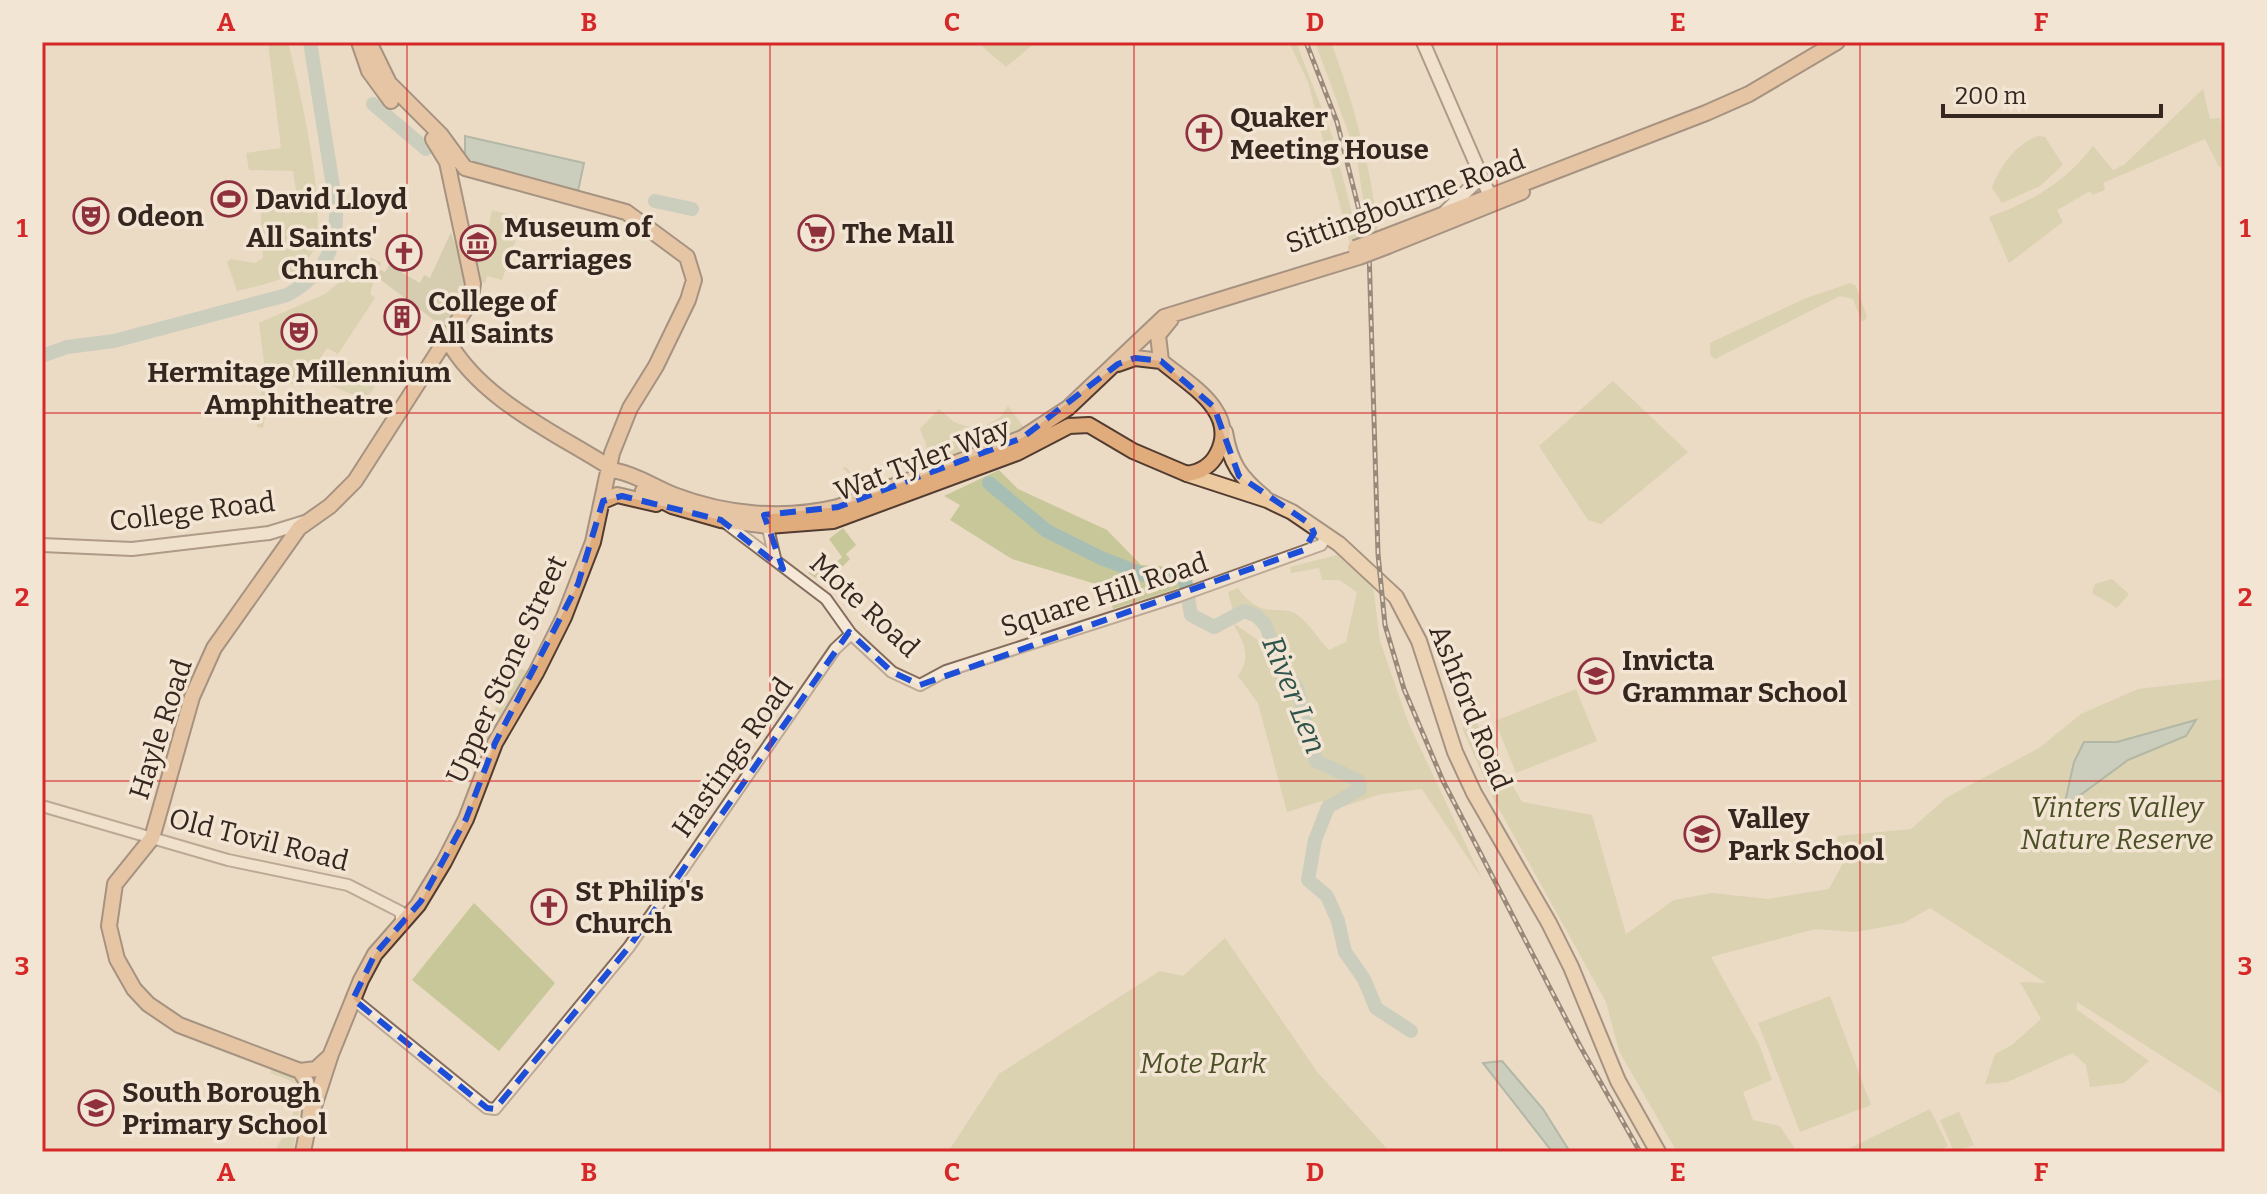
<svg xmlns="http://www.w3.org/2000/svg" width="2267" height="1194" font-family="Bitter,serif">
<style>
.green{fill:#c8c799}
.cemetery{fill:#bdbd97}
.water{fill:#a6beb4;stroke:#6d8c80;stroke-width:2}
.lines{fill:none;stroke-linecap:round;stroke-linejoin:round}
.river{stroke:#a6beb4;stroke-width:14}
.tertiary-casing{stroke:#846c5c;stroke-width:14}
.secondary-casing{stroke:#664d3f;stroke-width:16}
.primary-casing{stroke:#523b30;stroke-width:18}
.trunk-casing{stroke:#523b30;stroke-width:18}
.tertiary{stroke:#f6e8d7;stroke-width:10}
.secondary{stroke:#f6e8d7;stroke-width:12}
.primary{stroke:#ecc99e;stroke-width:14}
.trunk{stroke:#e0ac7c;stroke-width:14}
.rail-casing{stroke:#35261f;stroke-width:5}
.rail{stroke:#f3e5d3;stroke-width:2;stroke-dasharray:6;stroke-linecap:butt}
.trunk-bridge-casing{stroke:#523b30;stroke-width:18;stroke-linecap:butt}
.trunk-bridge{stroke:#e0ac7c;stroke-width:14}
.marked{fill:none;stroke:#1d4ed8;stroke-width:6;stroke-dasharray:16 10;stroke-linejoin:round}
.grid{fill:none;stroke:#d62828;stroke-width:2;stroke-opacity:0.55}
.labels{text-anchor:middle;stroke-width:7;stroke-linejoin:round;paint-order:stroke}
.poi-label{font-size:28px;font-weight:bold;fill:#35261f;stroke:#f3e5d3;text-anchor:start}
.street-label{font-size:28px;fill:#35261f;stroke:#f3e5d3}
.park-label{font-size:28px;font-style:italic;fill:#4b5027;stroke:#f3e5d3}
.water-label{font-size:30px;font-style:italic;fill:#2f544c;stroke:#f3e5d3}
.neatline{fill:none;stroke:#d62828;stroke-width:3}
.grid-label{font-size:26px;text-anchor:middle;font-weight:bold;fill:#d62828}
</style>
<rect width="100%" height="100%" fill="#ebdac4"/>
<path class="green" d="M268 42H288C298 82 331 219 312 253 297 279 263 285 237 291L227 262 231 259 255 263 263 258 260 199 297 197 293 171 249 170 246 153 281 148Z
M977 42H1036L1006 67Z
M1289 42H1296L1332 135 1359 241 1350 244 1308 82Z
M1315 42H1331C1354 104 1371 166 1378 232L1369 237 1356 153Z
M2203 89 2210 119 2220 118 2225 141 2224 168 2219 167 2205 139 2103 183 2105 190 2092 195 2090 191 2057 210 2063 222 2009 263 1989 217C2031 202 2066 182 2093 146L2113 170 2124 165Z
M2038 136 2045 137 2063 165 2040 186 2002 203 1992 188C1999 167 2017 143 2038 136Z
M492 210 523 218 502 280 487 276 485 283 472 278 471 253 483 255Z
M357 268 374 281 370 294 375 298 338 354 327 348 302 387 283 381 269 396 263 428 257 427 264 362 259 323 325 294Z
M1850 283 1856 286 1867 317 1862 322 1853 299 1840 296 1715 359 1710 355V343L1716 340 1804 299Z
M344 359 380 378 366 400 330 385Z
M1613 381 1688 452 1601 524 1588 520 1539 446Z
M1008 406 1026 430 882 490H870L842 468 846 467C852 474 861 484 871 487 888 492 925 472 927 454 928 446 923 437 920 429L939 409 954 422 978 430 999 418Z
M999 470 1018 489 1107 530 1141 565 1190 568 1188 585 1113 609 1106 587 1012 559 950 520 960 505 944 496Z
M843 528 856 545 846 554 850 559 825 584 808 573 816 569 822 576 842 557 829 539Z
M1337 555 1373 586 1380 641 1408 722 1482 879 1422 789 1381 794 1330 811 1322 801 1287 812 1258 703 1238 676C1252 655 1244 644 1233 623L1268 647 1284 672C1280 648 1269 620 1247 608L1234 615 1228 592 1238 588C1262 623 1281 602 1299 616 1310 625 1319 640 1329 650L1346 642 1357 592 1339 580H1322L1319 568 1291 573 1290 567Z
M2112 579 2129 594 2117 608 2092 593 2095 584Z
M520 668 527 671 524 679 483 755 470 751V747L476 744 513 675Z
M2225 679V1096L2077 1002 2076 1009 2149 1061 2124 1083 2090 1087 2086 1065 2073 1053 2007 1082 1985 1084 1995 1054 2012 1045 2041 1019 2020 982 2046 983 1930 908 1904 923 1856 932 1815 929 1711 957 1759 1044 1772 1080 1743 1092 1753 1120 1780 1126 1797 1152H1677L1619 1051 1606 1002 1494 800 1462 728 1474 718 1522 802 1592 815 1626 934 1674 900 1712 893 1768 899 1829 889 1843 863 1834 853 1838 836 1911 829 1946 798 2039 748 2081 714 2138 689Z
M1576 689 1597 741 1516 773 1495 721Z
M474 903 555 983 499 1051 412 980Z
M1225 938 1318 1073 1390 1152H948L999 1074 1160 971 1183 976Z
M1830 996 1871 1105 1800 1132 1758 1023Z
M273 1067 294 1076 302 1088 293 1152H275C281 1138 306 1096 295 1084 289 1078 277 1076 270 1073Z
M1930 1109 1948 1146 1934 1152H1842Z
M1959 1112 1974 1145 1954 1152 1940 1120Z"/>
<path class="cemetery" d="M451 232 469 290 443 327 361 265 366 255 381 263 378 269 385 272 389 265 420 283 424 275 430 278Z"/>
<path class="water" d="M465 136 584 163 578 191 472 165 465 156Z
M2196 720 2186 736 2128 760 2064 807 2074 762 2084 742H2117Z
M1502 1061 1543 1109 1570 1152H1548L1550 1149 1483 1063Z"/>
<g class="lines">
<path class="river" d="M373 104 426 149
M655 201 692 209
M42 356 67 347 114 341 287 295C325 274 338 247 336 205L310 42
M989 483 1047 531 1101 558 1147 576 1184 573 1191 615 1214 627 1244 611 1257 616 1266 626 1281 666 1297 688 1316 761 1359 781 1360 789 1328 807 1315 840 1308 880 1327 896 1338 921 1345 952 1364 979 1376 1008 1411 1031"/>
<defs>
<path id="tertiary" d="M766 520 775 558
M723 521 826 599 851 634 892 672 920 685 946 671 1179 596 1321 545 1327 536
M42 806 228 860 348 885 401 912V925
M353 999 487 1108 495 1109 629 947 835 649 851 634"/>
<path id="secondary" d="M1423 42 1490 196 1489 205
M1445 212 1474 184
M42 545 132 549 269 533 305 522"/>
<path id="primary" d="M1225 432C1230 463 1240 477 1264 497
M1187 474 1267 500 1292 512 1339 544 1396 597 1419 641 1455 752 1474 793 1549 923 1571 967 1618 1081 1658 1152"/>
<path id="trunk" d="M359 42 369 71 391 101
M1385 237 1706 113 1749 94 1837 42
M1388 246 1522 192
M447 339C481 401 557 433 614 470
M1161 361 1158 335 1171 319
M1118 364 1135 358 1161 361
M1089 425 1133 451 1187 474C1200 472 1211 466 1217 454 1240 412 1188 384 1161 361
M617 471C637 475 654 487 674 495 726 515 784 520 838 507L1022 438 1068 408 1164 317 1359 257
M643 491 672 506 721 520 768 526 833 521 1017 453 1069 426 1089 425
M603 501 617 495 656 504
M328 1058 316 1069 300 1071 179 1025 148 1004 134 989 117 959 109 926 115 884 152 838 192 697 214 648 299 528 330 506 355 481 470 302 473 284 447 162 433 139
M300 1071C318 1094 308 1125 303 1152
M308 1125 331 1054 361 980 375 954 418 905 444 862 466 819 495 743 536 673 564 617 593 542 612 453 630 408 656 366 688 300 694 280 687 257 626 212 465 168 441 135 389 83 369 42"/>
</defs>
<use href="#tertiary" class="tertiary-casing"/>
<use href="#secondary" class="secondary-casing"/>
<use href="#primary" class="primary-casing"/>
<use href="#trunk" class="trunk-casing"/>
<use href="#tertiary" class="tertiary"/>
<use href="#secondary" class="secondary"/>
<use href="#primary" class="primary"/>
<use href="#trunk" class="trunk"/>
<defs>
<path id="rail" d="M1306 42 1337 122 1369 250 1378 554 1385 625 1404 689 1443 781 1580 1046 1640 1152"/>
</defs>
<use href="#rail" class="rail-casing"/>
<use href="#rail" class="rail"/>
<defs>
<path id="trunk-bridge" d="M1355 248 1385 237
M1359 257 1388 246"/>
</defs>
<use href="#trunk-bridge" class="trunk-bridge-casing"/>
<use href="#trunk-bridge" class="trunk-bridge"/>
</g>
<path d="M0 0H2267V1194H0ZM1135 358 1161 361 1214 407 1239 476 1310 524 1314 533 1304 550 920 685 892 672 849 632 629 947 495 1109 487 1108 353 999 375 954 421 901 466 819 495 743 578 584 603 501 622 496 721 520 783 569 764 515 838 507 1022 438 1118 364Z" fill="#ebdac4" fill-opacity=".55" fill-rule="evenodd"/>
<path class="marked" d="M1135 358 1161 361 1214 407 1239 476 1310 524 1314 533 1304 550 920 685 892 672 849 632 629 947 495 1109 487 1108 353 999 375 954 421 901 466 819 495 743 578 584 603 501 622 496 721 520 783 569 764 515 838 507 1022 438 1118 364Z"/>
<path class="grid" d="M407 42V1152M770 42V1152M1134 42V1152M1497 42V1152M1860 42V1152M42 413H2225M42 781H2225"/>
<defs>
<symbol id="church-ring" viewBox="-11 -11 22 22"><circle r="9.5" fill="#f3e5d3" stroke="#8f303e" stroke-width="1.5"/><path d="M-1.2-6h2.4v3.5h3.3v2.4h-3.3V6h-2.4V-.1h-3.3v-2.4h3.3Z" fill="#8f303e"/></symbol>
<symbol id="stadium-ring" viewBox="-11 -11 22 22"><circle r="9.5" fill="#f3e5d3" stroke="#8f303e" stroke-width="1.5"/><path d="M0-5a6.5 5 0 1 0 0 10a6.5 5 0 1 0 0-10ZM-3.5-1.8h7v3.6h-7Z" fill="#8f303e"/></symbol>
<symbol id="theatre-ring" viewBox="-11 -11 22 22"><circle r="9.5" fill="#f3e5d3" stroke="#8f303e" stroke-width="1.5"/><path d="M-5-5.5Q0-4 5-5.5V0Q5 5 0 6Q-5 5-5 0ZM-3.3-2.5H-1v1.5H-3.3ZM1-2.5H3.3v1.5H1ZM-2.8 1Q0 5.5 2.8 1Z" fill="#8f303e"/></symbol>
<symbol id="supermarket-ring" viewBox="-11 -11 22 22"><circle r="9.5" fill="#f3e5d3" stroke="#8f303e" stroke-width="1.5"/><path d="M-6-5.5h2.5l.6 2H6L4.5 2H-2.5L-4.4-4H-6ZM-1.5 3.2a1.3 1.3 0 1 0 .1 0ZM3 3.2a1.3 1.3 0 1 0 .1 0Z" fill="#8f303e"/></symbol>
<symbol id="museum-ring" viewBox="-11 -11 22 22"><circle r="9.5" fill="#f3e5d3" stroke="#8f303e" stroke-width="1.5"/><path d="M0-6L6-3V-2H-6V-3ZM-5-1h2V3h-2ZM-1-1h2V3h-2ZM3-1h2V3H3ZM-6 4H6V6H-6Z" fill="#8f303e"/></symbol>
<symbol id="building-ring" viewBox="-11 -11 22 22"><circle r="9.5" fill="#f3e5d3" stroke="#8f303e" stroke-width="1.5"/><path d="M-4-6H4V6H1V3H-1V6H-4ZM-2.5-4.3h1.7v1.8h-1.7ZM.8-4.3h1.7v1.8H.8ZM-2.5-1h1.7V.8h-1.7ZM.8-1h1.7V.8H.8Z" fill="#8f303e"/></symbol>
<symbol id="school-ring" viewBox="-11 -11 22 22"><circle r="9.5" fill="#f3e5d3" stroke="#8f303e" stroke-width="1.5"/><path d="M0-5L7-2L0 1L-7-2ZM-4 1L0 2.5L4 1V4Q0 6-4 4Z" fill="#8f303e"/></symbol>
</defs>
<g fill-rule="evenodd">
<use href="#church-ring" x="1184" y="113" width="40" height="40"/>
<use href="#stadium-ring" x="209" y="179" width="40" height="40"/>
<use href="#theatre-ring" x="71" y="196" width="40" height="40"/>
<use href="#supermarket-ring" x="796" y="213" width="40" height="40"/>
<use href="#museum-ring" x="458" y="223" width="40" height="40"/>
<use href="#church-ring" x="384" y="233" width="40" height="40"/>
<use href="#building-ring" x="382" y="297" width="40" height="40"/>
<use href="#theatre-ring" x="279" y="312" width="40" height="40"/>
<use href="#school-ring" x="1576" y="656" width="40" height="40"/>
<use href="#school-ring" x="1682" y="814" width="40" height="40"/>
<use href="#church-ring" x="529" y="887" width="40" height="40"/>
<use href="#school-ring" x="76" y="1088" width="40" height="40"/>
</g>
<g class="labels">
<g class="poi-label">
<text x="1230" y="127">Quaker<tspan x="1230" dy="32">Meeting House</tspan></text>
<text x="255" y="209">David Lloyd</text>
<text x="117" y="226">Odeon</text>
<text x="504" y="237">Museum of<tspan x="504" dy="32">Carriages</tspan></text>
<text x="842" y="243">The Mall</text>
<text x="378" y="247" text-anchor="end">All Saints'<tspan x="378" dy="32">Church</tspan></text>
<text x="428" y="311">College of<tspan x="428" dy="32">All Saints</tspan></text>
<text x="299" y="382" text-anchor="middle">Hermitage Millennium<tspan x="299" dy="32">Amphitheatre</tspan></text>
<text x="1622" y="670">Invicta<tspan x="1622" dy="32">Grammar School</tspan></text>
<text x="1728" y="828">Valley<tspan x="1728" dy="32">Park School</tspan></text>
<text x="575" y="901">St Philip's<tspan x="575" dy="32">Church</tspan></text>
<text x="122" y="1102">South Borough<tspan x="122" dy="32">Primary School</tspan></text>
</g>
<g class="street-label">
<text transform="translate(1405 201) rotate(-20)" y="10">Sittingbourne Road</text>
<text transform="translate(922 459) rotate(-21)" y="10">Wat Tyler Way</text>
<text transform="translate(192 511) rotate(-7)" y="10">College Road</text>
<text transform="translate(1104 594) rotate(-18)" y="10">Square Hill Road</text>
<text transform="translate(865 605) rotate(43)" y="10">Mote Road</text>
<text transform="translate(506 669) rotate(-65)" y="10">Upper Stone Street</text>
<text transform="translate(1471 707) rotate(68)" y="10">Ashford Road</text>
<text transform="translate(160 729) rotate(-72)" y="10">Hayle Road</text>
<text transform="translate(732 757) rotate(-55)" y="10">Hastings Road</text>
<text transform="translate(259 839) rotate(14)" y="10">Old Tovil Road</text>
</g>
<g class="park-label">
<text x="2117" y="817">Vinters Valley<tspan x="2117" dy="32">Nature Reserve</tspan></text>
<text x="1203" y="1073">Mote Park</text>
</g>
<g class="water-label">
<text transform="translate(1294 695) rotate(68)" y="10">River Len</text>
</g>
</g>
<rect width="2267" height="1194" fill="none" stroke="#f3e5d3" stroke-width="88"/>
<path d="M1943 104v12h218v-12" fill="none" stroke="#35261f" stroke-width="4"/>
<text x="1955" y="104" font-size="24" fill="#35261f" stroke="#f3e5d3" stroke-width="6" paint-order="stroke">200 m</text>
<rect x="44" y="44" width="2179" height="1106" class="neatline"/>
<g class="grid-label">
<text x="226" y="31">A</text>
<text x="589" y="31">B</text>
<text x="952" y="31">C</text>
<text x="1315" y="31">D</text>
<text x="1678" y="31">E</text>
<text x="2041" y="31">F</text>
<text x="22" y="237">1</text>
<text x="2245" y="237">1</text>
<text x="22" y="606">2</text>
<text x="2245" y="606">2</text>
<text x="22" y="975">3</text>
<text x="2245" y="975">3</text>
<text x="226" y="1181">A</text>
<text x="589" y="1181">B</text>
<text x="952" y="1181">C</text>
<text x="1315" y="1181">D</text>
<text x="1678" y="1181">E</text>
<text x="2041" y="1181">F</text>
</g>
</svg>
